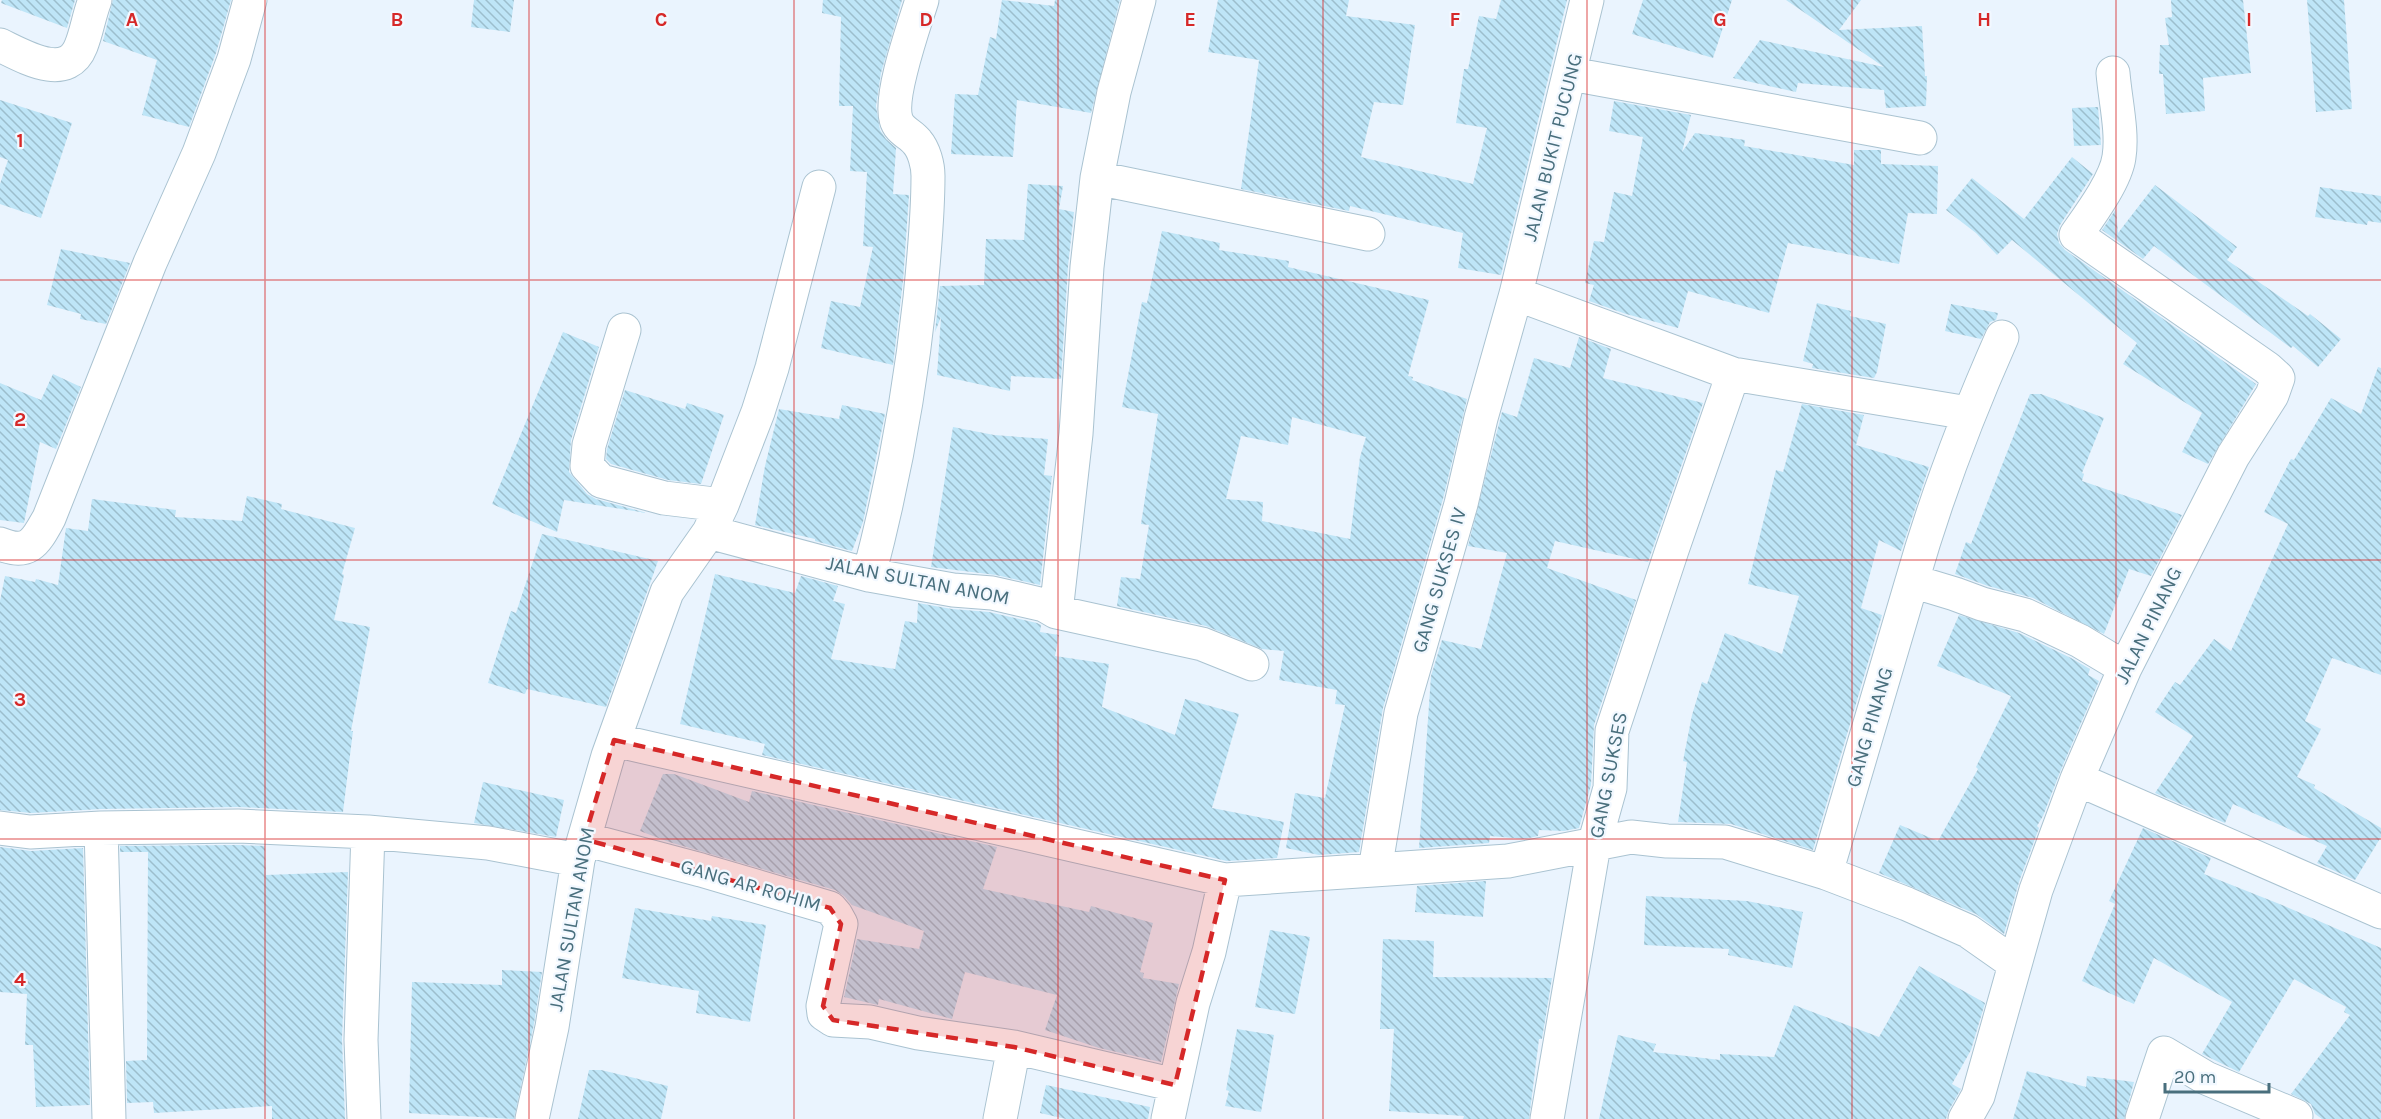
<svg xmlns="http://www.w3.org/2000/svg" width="2381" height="1119" font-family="Karla,sans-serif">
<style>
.building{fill:url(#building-back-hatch);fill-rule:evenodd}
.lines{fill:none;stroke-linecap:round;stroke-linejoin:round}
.minor-casing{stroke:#aac3d1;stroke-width:35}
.minor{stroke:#fff;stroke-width:33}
.marked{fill:#d62828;fill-opacity:0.2;stroke:#d62828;stroke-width:4.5;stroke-dasharray:12 8;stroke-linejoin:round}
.grid{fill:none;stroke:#d62828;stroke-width:1.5;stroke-opacity:0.55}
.labels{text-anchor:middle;stroke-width:4.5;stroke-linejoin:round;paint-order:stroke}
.street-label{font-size:20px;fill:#496f7d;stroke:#f2f8ff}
.grid-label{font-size:20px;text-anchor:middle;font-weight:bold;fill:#d62828;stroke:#f2f8ff;stroke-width:4.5;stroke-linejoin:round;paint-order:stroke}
</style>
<defs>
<pattern id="building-back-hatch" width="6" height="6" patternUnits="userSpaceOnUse" patternTransform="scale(1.5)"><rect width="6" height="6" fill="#bee5f7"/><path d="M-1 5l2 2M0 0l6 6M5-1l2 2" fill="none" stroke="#9cbecd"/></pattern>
</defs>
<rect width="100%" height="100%" fill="#eaf4fe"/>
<path class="building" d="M2 0H75L67 28 1 3Z
M113 0H231L216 53 189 127 142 115 157 60 103 41Z
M474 0H514L510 32 471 27Z
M823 0H902L881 73 876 106 880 130 886 139 896 148 893 194 909 195 903 281 893 365 821 348 831 301 860 307 873 247 863 246 867 172 850 171 853 106H839L841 17 822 13Z
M1002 0 1054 6 1055 0H1120L1091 113 1017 100 1013 157 951 154 955 94 978 95 990 37 996 39Z
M1218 0H1349L1346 16 1415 25 1403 105 1374 102 1361 157 1473 184 1487 128 1456 123 1464 69H1468L1479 16 1496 19 1501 0H1567L1501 275 1458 268 1463 233 1350 206 1349 211 1241 189 1259 60 1208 52Z
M1643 0H1732L1713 58 1632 34Z
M1786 0H1861L1839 30 1922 26 1925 76H1927L1926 106 1886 108 1884 90 1798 83 1796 92 1733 78 1760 40 1884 67Z
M2171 0H2243L2251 73 2203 78 2205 111 2166 114 2163 74H2159L2160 45H2169L2165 18 2172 17Z
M2307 0H2344L2352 109 2316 112Z
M0 100 72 123 41 218 0 204V184L8 160 0 157Z
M1614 101 1691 115 1682 152 1695 133 1745 140 1744 146 1854 165V150H1881V164L1938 166 1937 214 1908 213 1899 264 1788 243 1769 313 1688 291 1678 328 1626 314 1589 301 1594 285 1585 283 1594 241 1604 242 1614 192 1632 196 1643 137 1609 131Z
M2098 107 2101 145 2074 146 2072 108Z
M2072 157 2093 174 2060 225 2057 234 2059 243 2065 250 2256 384 2208 464 2182 452 2202 413 2123 364 2137 343 2012 240 1997 255 1976 233 1946 210 1972 178 2024 219Z
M1028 184 1063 186 1059 209 1074 212 1068 266 1061 379 1011 376 1010 391 937 375 941 317 935 332 940 286 984 285 986 239 1024 240Z
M2155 185 2237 247 2227 260 2308 316 2310 314 2341 339 2318 367 2293 346 2291 348 2154 246 2143 259 2102 230 2116 209 2118 233Z
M2320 187 2381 196V223L2368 221 2367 225 2315 217Z
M1162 231 1220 243 1219 250 1289 261 1288 267 1429 300 1408 376 1413 377 1412 380 1467 399 1443 499 1383 708 1359 852 1319 855 1286 848 1295 793 1325 798 1345 705 1335 704 1337 690 1279 680 1284 651 1262 649 1206 626 1117 606 1121 577 1140 579 1149 525 1141 524 1158 414 1122 407 1142 302 1147 303ZM1292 417 1366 437 1360 457 1350 539 1262 521 1263 502 1226 499 1241 436 1288 445Z
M61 249 130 263 106 324 80 319 81 314 47 305Z
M1817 303 1851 311 1850 316 1886 324 1877 372 1874 378 1812 368 1813 364 1803 361Z
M1951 304 1998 313 1996 320 1990 322 1981 339 1945 331Z
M563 332 599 347 571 440 569 472 587 494 596 499 647 513 564 500 557 532 492 504Z
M1579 337 1611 349 1603 378 1703 403 1648 562 1555 541 1547 568 1636 600 1594 725 1591 785 1579 828 1564 831 1539 830 1538 836 1525 839 1490 836 1489 843 1419 848 1431 676 1442 640 1481 649 1507 553 1468 546 1502 412 1517 417 1534 358 1570 368Z
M2378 367 2381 368V675L2332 658 2305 721 2321 729 2297 777 2315 785 2314 788 2381 828V837L2355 880 2317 863 2327 846 2233 804 2225 823 2155 793 2193 736 2155 712 2175 682 2180 685 2214 639 2231 651 2288 524 2264 512 2291 459 2294 460 2331 398 2361 414Z
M53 374 81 387 56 449 40 442 24 523 0 520V383L41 400Z
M625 390 685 409 687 403 724 415 701 484 668 480 611 464 606 459 607 449Z
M2030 394H2041L2104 418 2082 473 2084 474 2082 481 2182 515 2151 576 2129 569 2104 634 2033 598 1988 586 1955 574 1966 542 1971 544Z
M1802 404 1864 415 1856 445 1929 467 1901 551 1879 540 1861 608 1882 615 1813 850 1731 824 1678 822 1687 762 1683 761 1692 715 1702 682 1707 684 1725 633 1782 654 1799 596 1748 584 1776 470 1783 472Z
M842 405 885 414 863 522 852 551 815 541V539L755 525 765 466 779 409 839 419Z
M953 427 994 435 1048 439 1044 475 1052 476 1040 585 996 575 931 567Z
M247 496 282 504 281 509 355 528 342 574 344 575 334 620 370 627 351 731H353L343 812 238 807 101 809 31 813 0 810V601L5 576 35 582 36 579 58 585 66 528 88 531 92 499 176 510 175 517 242 521Z
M542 534 658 561 606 707 527 689 525 694 488 683 511 611 516 613Z
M715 574 795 593 801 576 838 586 833 601 845 604 831 659 895 669 905 621 917 623 918 603 952 609 989 612 1037 623 1041 625 1040 632 1059 635 1055 656 1109 664 1102 707 1175 735 1185 699 1239 714 1212 808 1284 822 1277 858 1227 861 762 755 765 744 680 724Z
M1959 615 2019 633 2071 658 2090 669 2088 675 2099 681 2060 772 2043 816 2037 826 2039 828 2020 879 2004 934 1976 914 1879 873 1900 825 1938 841 1978 769 1976 767 2011 696 1937 666Z
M663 774H674L749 802 752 791 997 847 983 889 1089 912 1091 906 1153 923 1140 972 1144 973 1143 978 1179 984 1161 1062 1099 1048 1045 1030 1057 995 965 972 952 1019 879 999 878 1005 844 997 857 939 919 949 924 931 852 905 844 896 835 890 669 842 640 831Z
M483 782 564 800 556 837 474 823Z
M2143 828 2211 858 2204 874 2282 905 2381 948V1119H2322L2315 1114 2311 1104 2291 1094 2350 1015 2344 1012 2346 1007 2294 979 2239 1072 2202 1054 2232 1002 2154 958 2134 1004 2082 981 2115 904 2109 901Z
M238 845 265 846 266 875 348 872 342 1039 345 1119H272V1106L154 1113 153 1102 127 1103 126 1061 147 1060 148 852H120V846Z
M0 847 31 851 83 848 90 1105 36 1107 33 1045H25L27 994 0 992Z
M1486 881 1483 917 1415 912 1417 886Z
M1646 896 1747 901 1803 912 1792 968 1728 955 1729 949 1644 945Z
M635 908 711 921 712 916 766 925 750 1022 696 1013 699 991 622 978Z
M1270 930 1310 937 1295 1014 1255 1007Z
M1383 939 1434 941 1433 977 1552 978 1542 1039H1539L1529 1119H1463L1464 1116 1389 1111 1394 1029H1380Z
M1919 966 1985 1003 1971 1050 1952 1084 1961 1089 1949 1110 1946 1119H1599L1618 1035 1656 1044 1653 1052 1720 1060V1054L1774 1057 1794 1005 1879 1037Z
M502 970 542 972 534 1024 514 1119 409 1113 412 982 502 985Z
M1237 1029 1274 1035 1261 1112 1225 1106 1229 1091 1226 1090Z
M589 1070H601L668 1086 661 1119H578Z
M2027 1071 2086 1087 2087 1076 2134 1082 2124 1119H2013Z
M1046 1085 1150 1107 1148 1119H1066L1040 1113Z"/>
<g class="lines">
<defs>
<path id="minor" d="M0 45C25 57 67 82 81 46 87 31 89 15 95 0
M1571 74 1920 138
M1097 178 1368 234
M1516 294 1733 374 1968 413
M624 330 589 445 587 466 601 481 664 498 722 505
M709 532 869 575 953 590 992 593 1044 605 1056 612 1076 434 1087 267 1097 178 1114 92 1139 0
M0 544C30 556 36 541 49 518L150 263 199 153 234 59 250 0
M869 575C893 484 910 392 920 298 924 258 928 217 928 176 928 165 924 150 917 142 910 133 899 131 896 119 889 95 914 26 922 0
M1912 581C1936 497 1967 416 2002 337
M1056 612 1202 644 1252 664
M614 740 1225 880
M2077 779 2381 912
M0 828 30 832 101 828 238 826 368 832 488 843 578 860
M101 828 109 1119
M584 839 701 870 830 908 836 915 841 924 823 1006 824 1014 833 1020 870 1022 918 1033 1014 1047 1175 1085
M1375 870 1401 713 1461 504 1481 418 1516 294 1587 0
M1826 873 1912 581 1955 594 1982 604 2025 615 2080 641 2125 668
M364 1119 361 1040 368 832
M532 1119 552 1027 578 860 608 756 667 592 709 532 722 505 758 412 772 368 819 187
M1000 1119 1014 1047
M1168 1119 1193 1003 1209 952 1225 880 1508 861 1631 837 1667 841 1725 842 1826 873 1907 904 1968 931 2015 964
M1547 1119 1594 845 1610 788 1612 731 1672 550 1733 374
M1965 1119 1978 1096 2036 890 2077 779 2125 668 2233 456 2272 395 2278 378 2267 368 2076 235C2090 215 2116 180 2119 157 2123 132 2115 99 2113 73
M2142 1119 2164 1053 2206 1078 2296 1116"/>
</defs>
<use href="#minor" class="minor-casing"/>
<use href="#minor" class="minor"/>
</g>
<path class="marked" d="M614 740 1225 880 1175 1085 1014 1047 833 1020 823 1006 841 924 830 908 584 839Z"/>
<path class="grid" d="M265 0V1119M529 0V1119M794 0V1119M1058 0V1119M1323 0V1119M1587 0V1119M1852 0V1119M2116 0V1119M0 280H2381M0 560H2381M0 839H2381"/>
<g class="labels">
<g class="street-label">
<text transform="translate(1552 147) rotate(-76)" y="7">JALAN BUKIT PUCUNG</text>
<text transform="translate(918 580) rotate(11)" y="7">JALAN SULTAN ANOM</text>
<text transform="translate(1439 580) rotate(-74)" y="7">GANG SUKSES IV</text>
<text transform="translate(2148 625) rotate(-64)" y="7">JALAN PINANG</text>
<text transform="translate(1869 727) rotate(-74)" y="7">GANG PINANG</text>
<text transform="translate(1608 775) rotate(-79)" y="7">GANG SUKSES</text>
<text transform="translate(751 885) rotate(16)" y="7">GANG AR ROHIM</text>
<text transform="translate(571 919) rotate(-80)" y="7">JALAN SULTAN ANOM</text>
</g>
</g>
<g class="grid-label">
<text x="132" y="26">A</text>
<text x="397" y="26">B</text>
<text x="661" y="26">C</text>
<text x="926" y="26">D</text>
<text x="1190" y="26">E</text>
<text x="1455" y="26">F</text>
<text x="1720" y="26">G</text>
<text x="1984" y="26">H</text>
<text x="2249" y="26">I</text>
<text x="20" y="147">1</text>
<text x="20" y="426">2</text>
<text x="20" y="706">3</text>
<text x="20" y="986">4</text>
</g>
<path d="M2165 1083v9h104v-9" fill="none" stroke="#496f7d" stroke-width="3"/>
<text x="2174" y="1083" font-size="18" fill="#496f7d" stroke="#f2f8ff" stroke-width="4.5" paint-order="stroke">20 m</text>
</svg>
